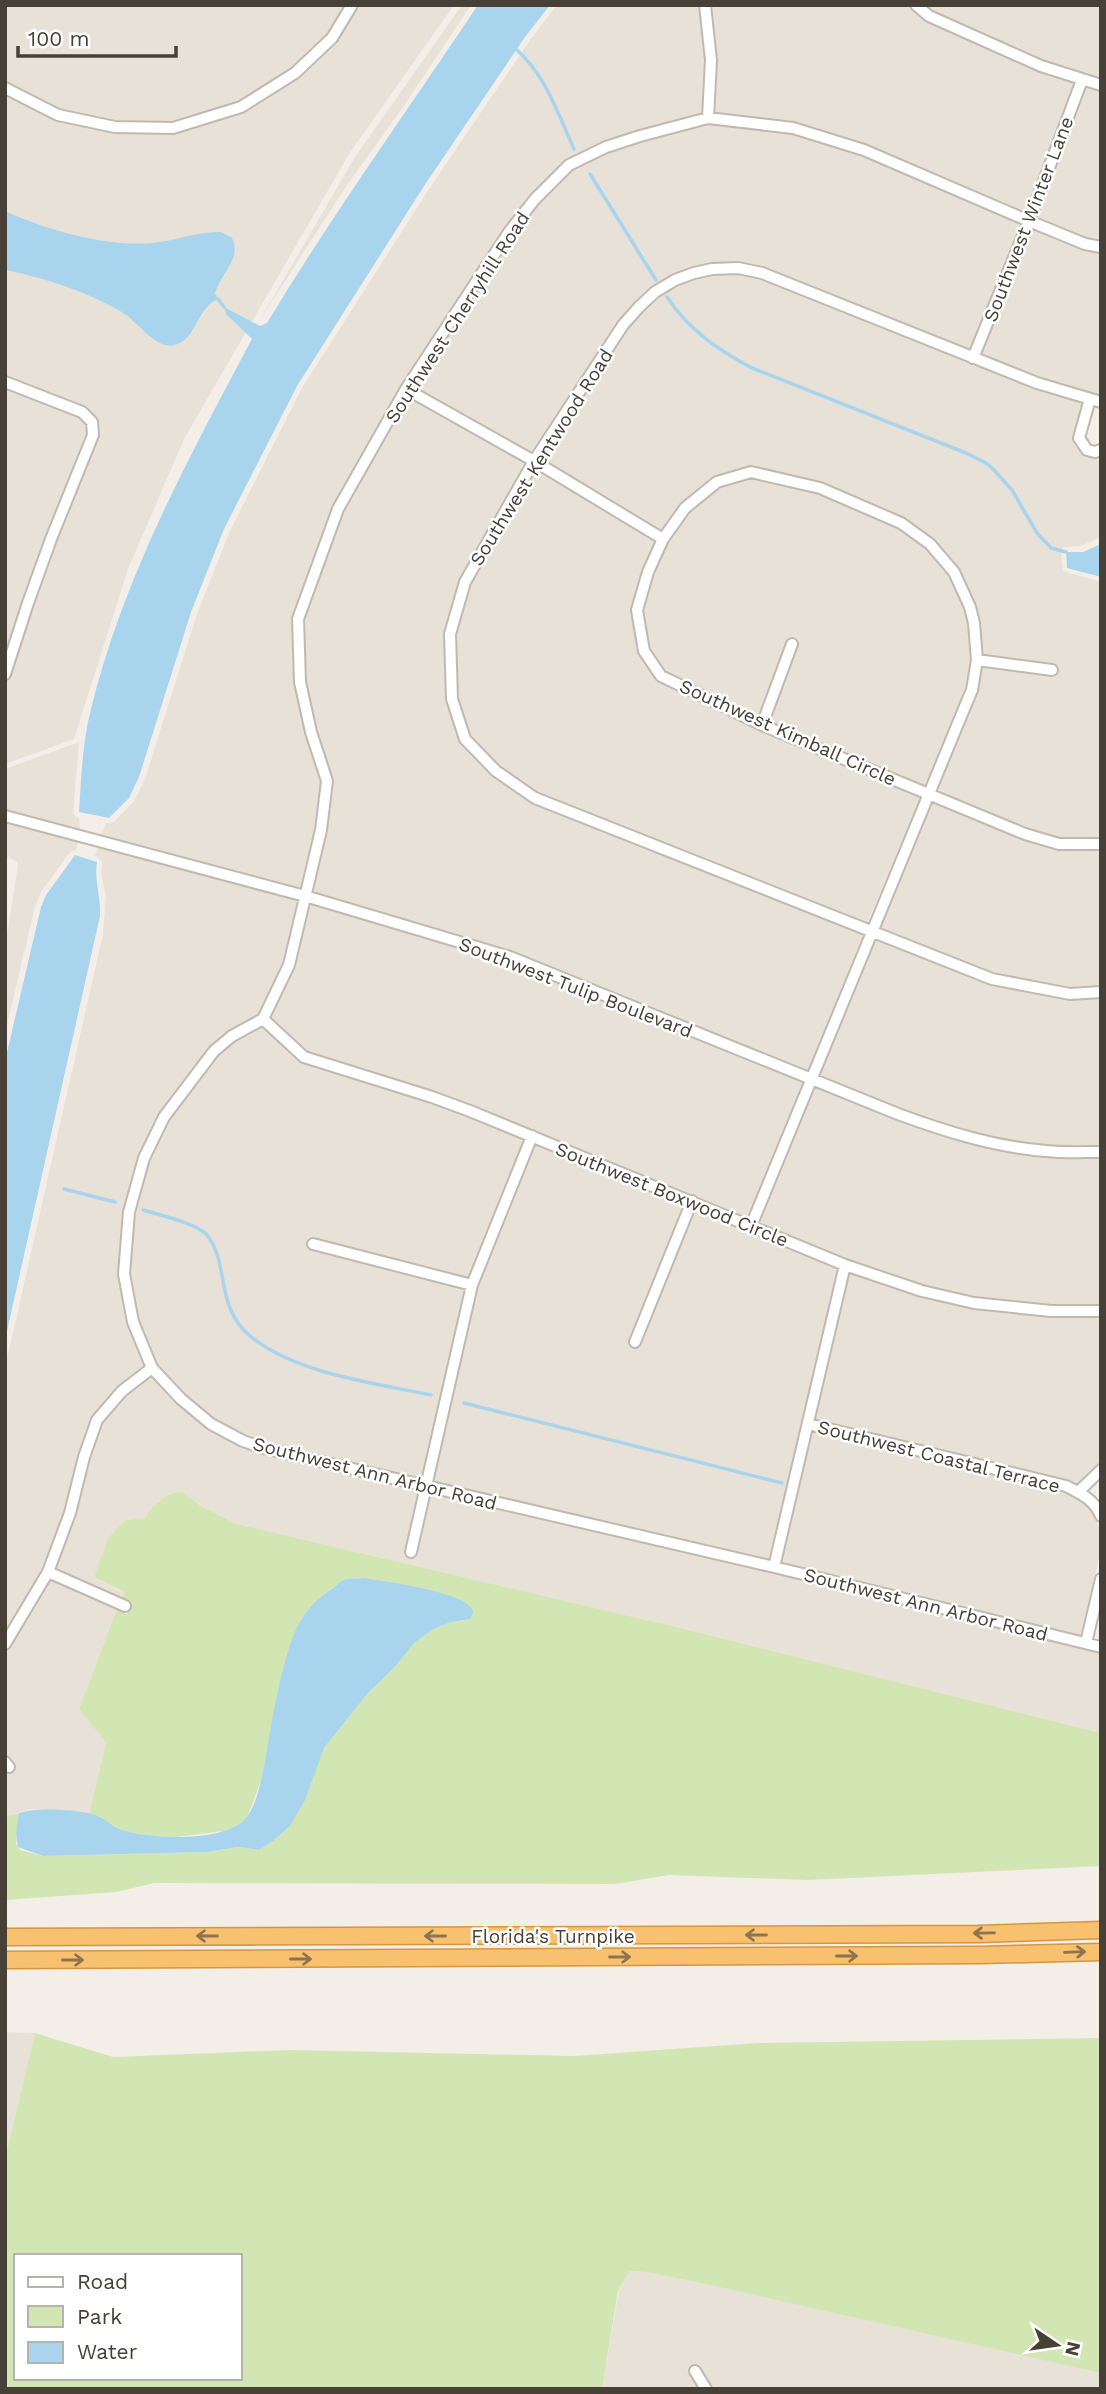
<svg xmlns="http://www.w3.org/2000/svg" width="1106" height="2394" font-family="'Work Sans',sans-serif">
<style>
.residential{fill:#e7e1d7}
.green{fill:#d2e6b3;fill-rule:evenodd}
.water{fill:#a8d5ed}
.lines{fill:none;stroke-linecap:round;stroke-linejoin:round}
.stream{stroke:#a8d5ed;stroke-width:3.5}
.minor-casing{stroke:#c1b9ae;stroke-width:14}
.highway-casing{stroke:#d69540;stroke-width:19}
.minor{stroke:#fff;stroke-width:10}
.highway{stroke:#f7c170;stroke-width:16}
.oneway{stroke:#8d744e}
.labels{text-anchor:middle;stroke-width:5;stroke-linejoin:round;paint-order:stroke}
.street-label{font-size:19px;fill:#464037;stroke:#fff}
</style>
<rect width="100%" height="100%" fill="#f3efe8"/>
<path class="residential" d="M5 5H454L349 154 184 439 128 569 74 739 5 764Z
M462 5H471L403 107 345 188 260 320 355 157Z
M557 5H699L705 60 702 114 604 142 565 161 530 196 504 229 397 391 333 506 292 617 294 683 305 732 321 781 315 829 300 889 101 836 106 823 114 822 134 801 145 779 197 614 230 531 302 388 429 189 530 40Z
M711 5H908L926 21 1038 70 1074 83 1025 214 866 144 794 123 714 113 717 61Z
M925 5H1101V80L1043 61 932 11Z
M1086 87 1101 91V242L1087 239 1036 218Z
M709 124 792 133 862 155 1021 224 969 351 764 267 739 262 711 263 671 276 651 288 634 303 617 322 532 454 414 387 515 235 540 203 573 170 609 152Z
M1032 229 1084 249 1101 253V396L1038 378 980 355Z
M737 273 760 278 783 286 1034 388 1082 403 1073 439 1075 446 1083 454 1095 457 1101 456V537L1081 546 1064 547 1061 550 1063 571 1101 582V839H1060L1027 829 936 791 978 692 983 666 1057 676 1058 666 983 655 980 623 976 606 959 570 935 541 903 518 822 483 749 466 713 478 681 504 661 531 542 460 628 328 644 310 659 296 678 285 713 274Z
M408 397 526 463 459 579 444 633 446 699 461 742 492 774 533 803 863 934 808 1072 512 952 312 892 327 832 333 782 317 730 306 681 304 620 344 511Z
M537 469 655 541 642 570 631 609 638 651 655 679 755 728 921 796 867 924 538 793 501 767 471 736 458 698 456 635 471 584Z
M752 477 818 493 898 528 926 548 948 575 964 609 968 624 971 659 966 688 925 786 770 722 799 640 788 637 759 717 665 672 650 649 643 611 654 574 668 542 690 512 721 487Z
M79 742 73 812 75 816 79 818 80 831 5 810V769Z
M932 801 1023 839 1057 849 1101 850V987L1071 988 993 974 879 929Z
M5 822 78 842 76 850 70 852 41 892 35 906 5 1034V949L18 864 16 861 5 856Z
M98 847 298 899 283 963 258 1015 229 1032 209 1048 159 1114 138 1156 123 1212 118 1273 127 1322 145 1366 117 1387 91 1418 78 1455 64 1511 42 1569 5 1632V1368L103 934 106 896 101 874 102 861 95 856Z
M310 903 508 963 804 1082 747 1218 473 1106 308 1053 270 1018 295 966Z
M874 939 989 984 1069 999 1101 998V1147L1047 1146 992 1138 952 1128 819 1076Z
M262 1026 303 1062 430 1102 525 1139 468 1279 308 1237 306 1247 465 1289 421 1481 265 1443 230 1428 202 1410 157 1366 139 1321 130 1274 135 1213 150 1160 169 1120 219 1055 236 1041Z
M815 1086 948 1138 990 1149 1047 1157 1101 1158V1306H1051L975 1297 924 1286 846 1260 758 1223Z
M536 1143 684 1204 628 1345 639 1349 695 1209 838 1268 769 1560 433 1483 478 1287Z
M849 1273 921 1296 974 1308 1050 1317H1101V1463L1090 1470 1076 1485 1068 1480 815 1420Z
M152 1376 194 1418 240 1446 262 1453 418 1491 404 1556 416 1558 430 1494 772 1572 1101 1653V1733L680 1628 237 1524 204 1508 197 1502 159 1500 146 1518 125 1520 108 1538 94 1577 124 1593 121 1599 55 1569 76 1515 90 1458 102 1423 127 1395Z
M813 1431 1064 1491 1080 1499 1093 1511 1101 1533 1100 1553 1081 1636 781 1563Z
M51 1579 117 1609 79 1709 106 1743 89 1814 30 1809 5 1817V1771L8 1774 17 1768 5 1753V1656Z
M5 2032 35 2033 5 2159Z
M630 2271 647 2272 710 2285 1074 2366 1101 2373V2389H713L697 2364 687 2369 699 2389H602L619 2291Z"/>
<path class="green" d="M182 1492 204 1508 237 1524 680 1628 1101 1733V1866L808 1880 669 1875 615 1884 154 1883 116 1892 5 1900V1817L19 1813 16 1843 20 1850 43 1856 207 1852 238 1847 259 1850 273 1841 290 1826 324 1748 368 1693 395 1667 414 1643 432 1630 451 1622 471 1619 473 1613 363 1578 346 1579 325 1593 301 1619 271 1729 262 1778 247 1818 231 1830 177 1837 151 1836 123 1831 99 1816 89 1814 106 1743 79 1709 117 1609 127 1614 132 1604 121 1599 124 1592 94 1577 108 1538 125 1520 145 1518C153 1504 165 1493 182 1492Z
M35 2033 113 2057 289 2050 574 2056 757 2043 1101 2038V2373L710 2285 647 2272 630 2271 618 2291 602 2389H5V2159ZM16 2256H240V2378H16Z"/>
<path class="water" d="M478 5H550L525 37 424 186 297 386 224 529 191 612 139 777 129 798 109 818 79 812C81 782 82 752 88 722 119 585 187 461 252 339L226 314 224 307 260 326 267 323C333 214 407 111 478 5Z
M5 211C46 230 106 247 152 243 175 241 198 231 221 232L232 238C242 259 221 273 215 293L218 299C197 307 197 339 175 345 157 350 139 324 126 315 98 295 39 276 5 270Z
M1101 544V577L1067 568 1066 552H1083Z
M75 855 97 862C94 880 101 897 100 916L5 1340V1061L41 907 46 895Z
M363 1578C382 1581 465 1592 472 1609 474 1613 472 1615 471 1619L451 1622 432 1630 414 1643 395 1667 368 1693 324 1748 305 1800 290 1826 273 1841 259 1850 238 1847 207 1852 43 1856 18 1847 16 1833 19 1813C37 1807 80 1809 98 1816 108 1820 115 1829 126 1831 154 1839 223 1842 244 1820 257 1808 263 1773 266 1755 272 1721 284 1644 303 1617 311 1605 322 1595 333 1588 337 1585 342 1580 347 1579 351 1578 358 1579 363 1578Z"/>
<g class="lines">
<path class="stream" d="M517 50C546 76 558 114 574 149
M590 174 656 280
M667 297C689 330 718 350 752 368L966 453 986 463 993 469 1012 490 1037 533 1051 548 1066 552
M218 299 224 307
M64 1189 115 1202
M143 1210C159 1215 197 1223 207 1235 230 1264 214 1305 250 1336 296 1374 375 1383 431 1395
M464 1403 782 1483"/>
<defs>
<path id="minor" d="M705 5 711 60 708 118
M916 5 929 16 1041 66 1101 85
M5 88 58 115 115 127 173 128 241 107 295 73 332 38 352 5
M1101 247 1085 244 1029 221 864 150 793 128 708 118 640 136 606 147 569 165 535 199 509 232 406 389 338 509 298 619 300 682 311 732 327 781 321 830 289 965 263 1019 232 1036 214 1051 164 1117 144 1158 129 1212 124 1274 133 1322 152 1368 181 1399 211 1424 243 1441 263 1448 774 1567 1101 1647
M973 358 1029 221 1082 80
M5 382 82 412 92 422 93 435 51 539 28 603 5 674
M406 389 534 461 663 539
M1090 399 1079 438 1087 450 1095 452 1101 450
M1101 402 1037 383 762 273 738 268 712 269 694 273 675 280 655 292 639 307 623 325 534 461 465 582 450 634 452 699 465 739 496 771 535 798 992 979 1070 994 1101 992
M977 660 1052 670
M762 725 792 644
M5 816 305 896 510 957 898 1114C947 1132 995 1147 1046 1151 1064 1153 1083 1152 1101 1152
M263 1019 304 1057 432 1097 470 1111 845 1265 922 1291 974 1303 1051 1311H1101
M751 1226C823 1052 893 877 966 704L972 690 977 660 974 623 970 607 954 572 930 544 901 523 820 488 751 472 717 482 685 508 663 539 648 572 637 610 644 651 661 676 762 725 1025 834 1059 844H1101
M313 1244 472 1285
M635 1342 692 1201
M808 1424 1066 1486C1080 1493 1095 1500 1101 1516
M1078 1492 1101 1470
M411 1552 472 1285 532 1136
M774 1567 845 1265
M48 1572 125 1606
M1086 1643 1101 1579
M5 1644 48 1572 70 1513 84 1457 97 1420 122 1391 152 1368
M5 1762 9 1767
M695 2371 706 2389"/>
<path id="highway" d="M5 1937 978 1934 1101 1930
M5 1960 981 1955 1101 1952"/>
</defs>
<use href="#minor" class="minor-casing"/>
<use href="#highway" class="highway-casing"/>
<use href="#minor" class="minor"/>
<use href="#highway" class="highway"/>
</g>
<defs><path id="oneway-shaft" d="M-6 0H5M1.5-3L5.5 0L1.5 3" fill="none" stroke-width="1.6" stroke-linecap="round" stroke-linejoin="round" transform="scale(1.75)"/></defs>
<g class="oneway">
<use href="#oneway-shaft" transform="translate(984 1933) rotate(179)"/>
<use href="#oneway-shaft" transform="translate(756 1935) rotate(180)"/>
<use href="#oneway-shaft" transform="translate(207 1936) rotate(180)"/>
<use href="#oneway-shaft" transform="translate(435 1936) rotate(180)"/>
<use href="#oneway-shaft" transform="translate(1075 1952) rotate(-2)"/>
<use href="#oneway-shaft" transform="translate(847 1956)"/>
<use href="#oneway-shaft" transform="translate(620 1957)"/>
<use href="#oneway-shaft" transform="translate(301 1959)"/>
<use href="#oneway-shaft" transform="translate(73 1960)"/>
</g>
<g class="labels">
<g class="street-label">
<text transform="translate(1028 219) rotate(-69)" y="7">Southwest Winter Lane</text>
<text transform="translate(457 317) rotate(-57)" y="7">Southwest Cherryhill Road</text>
<text transform="translate(541 457) rotate(-58)" y="7">Southwest Kentwood Road</text>
<text transform="translate(788 732) rotate(24)" y="7">Southwest Kimball Circle</text>
<text transform="translate(576 987) rotate(21)" y="7">Southwest Tulip Boulevard</text>
<text transform="translate(672 1194) rotate(22)" y="7">Southwest Boxwood Circle</text>
<text transform="translate(939 1456) rotate(14)" y="7">Southwest Coastal Terrace</text>
<text transform="translate(375 1473) rotate(14)" y="7">Southwest Ann Arbor Road</text>
<text transform="translate(926 1604) rotate(14)" y="7">Southwest Ann Arbor Road</text>
<text x="553" y="1943">Florida's Turnpike</text>
</g>
</g>
<rect width="1106" height="2394" fill="none" stroke="#464037" stroke-width="14"/>
<rect x="14" y="2254" width="228" height="126" fill="#ffffff" stroke="#b5b3af" stroke-width="2"/>
<rect x="28" y="2277" width="35" height="10" fill="#ffffff" stroke="#b5b3af" stroke-width="2"/>
<text x="77" y="2289" font-size="21" fill="#464037">Road</text>
<rect x="28" y="2306" width="35" height="21" fill="#d2e6b3" stroke="#b5b3af" stroke-width="2"/>
<text x="77" y="2324" font-size="21" fill="#464037">Park</text>
<rect x="28" y="2342" width="35" height="21" fill="#a8d5ed" stroke="#b5b3af" stroke-width="2"/>
<text x="77" y="2359" font-size="21" fill="#464037">Water</text>
<g transform="translate(1057 2345) rotate(103)" stroke="#ffffff" stroke-width="5" paint-order="stroke">
<path d="M0-5L12 26L0 18L-12 26Z" fill="#464037"/>
<text y="-10" font-size="19" font-weight="bold" text-anchor="middle" fill="#464037">N</text>
</g>
<path d="M18 46v10h158v-10" fill="none" stroke="#464037" stroke-width="3.5"/>
<text x="28" y="46" font-size="21" fill="#464037" stroke="#ffffff" stroke-width="5" paint-order="stroke">100 m</text>
</svg>
